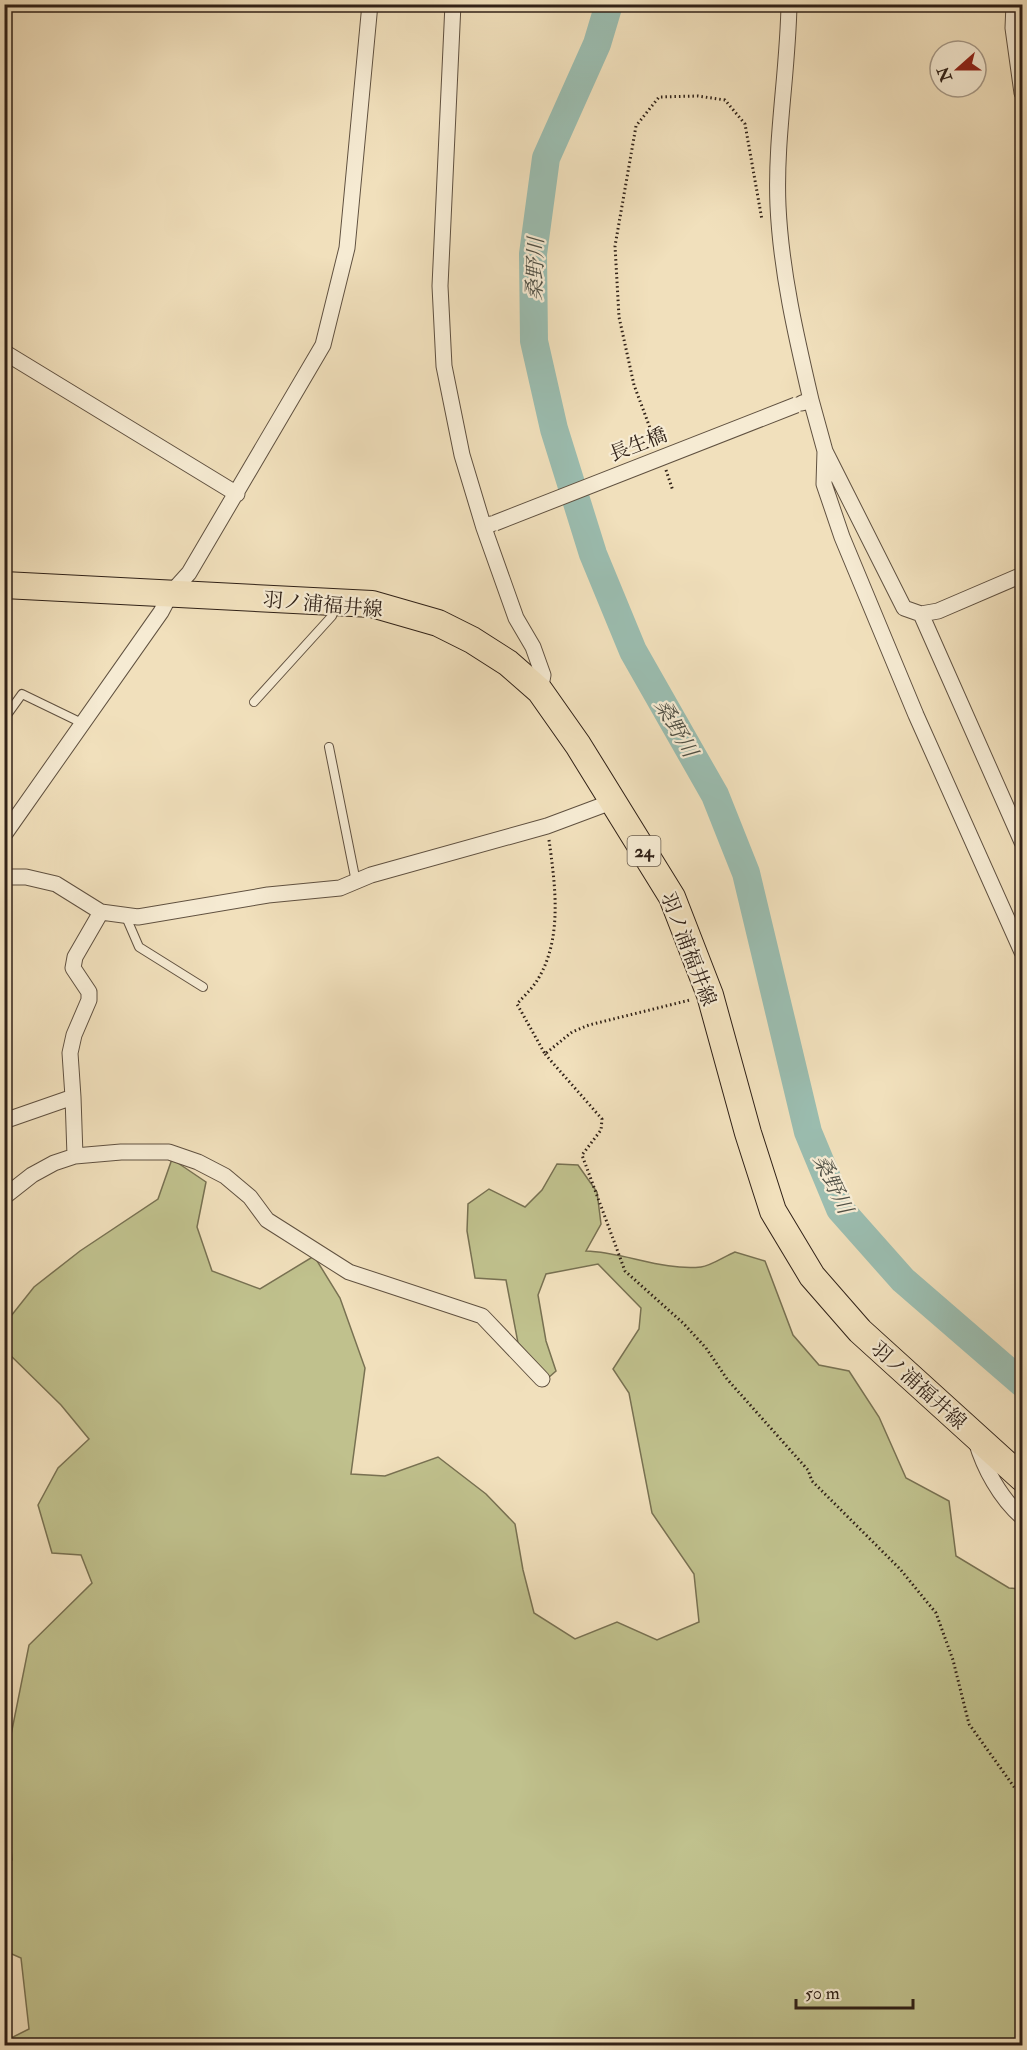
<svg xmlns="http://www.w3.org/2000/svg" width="1027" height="2050" font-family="'IM FELL Double Pica','Noto Serif JP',serif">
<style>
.green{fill:#c0c18d;stroke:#787152;stroke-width:1.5}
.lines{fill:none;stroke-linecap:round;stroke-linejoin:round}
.river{stroke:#9bbdb0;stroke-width:28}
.lane-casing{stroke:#605140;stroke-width:10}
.street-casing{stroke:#605140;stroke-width:17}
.primary-casing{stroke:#302117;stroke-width:28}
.path{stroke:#302117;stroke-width:3;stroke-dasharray:1.5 3;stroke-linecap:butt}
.lane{stroke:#f6ebd3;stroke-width:8}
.street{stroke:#f6ebd3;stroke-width:15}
.primary{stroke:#f1e0bc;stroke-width:26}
.street-bridge-casing{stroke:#605140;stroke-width:17;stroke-linecap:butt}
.street-bridge{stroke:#f6ebd3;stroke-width:15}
.labels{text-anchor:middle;stroke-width:4.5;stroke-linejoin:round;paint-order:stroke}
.shield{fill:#f6ebd3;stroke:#6b5e4f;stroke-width:1.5}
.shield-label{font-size:18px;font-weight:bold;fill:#302117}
.street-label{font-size:20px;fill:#302117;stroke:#f6ebd3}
.water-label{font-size:21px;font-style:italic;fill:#505045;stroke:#f6ebd3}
</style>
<rect width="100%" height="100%" fill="#f1e0bc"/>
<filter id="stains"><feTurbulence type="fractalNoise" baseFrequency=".00333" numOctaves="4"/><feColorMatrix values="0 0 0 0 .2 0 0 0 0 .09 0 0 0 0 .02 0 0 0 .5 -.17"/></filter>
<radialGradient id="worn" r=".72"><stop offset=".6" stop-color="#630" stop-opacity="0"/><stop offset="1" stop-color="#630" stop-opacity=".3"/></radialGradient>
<path class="green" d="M172 1159 206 1182 197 1227 212 1271 260 1289 314 1256 340 1298 365 1368 351 1474 385 1476 438 1457 486 1494 515 1524 523 1570 534 1613 575 1639 617 1622 657 1640 699 1622 694 1574 652 1513 629 1393 613 1369 639 1329 641 1308 598 1264 546 1274 538 1295 546 1341 556 1371 548 1378 518 1343 506 1280 475 1278 467 1231 468 1204 489 1189 525 1207 542 1190 557 1164 578 1165 597 1192 601 1224 586 1251C624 1252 662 1271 701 1267 711 1266 725 1256 735 1252L765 1261 793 1335 819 1365 849 1371 879 1417 906 1478 949 1501 956 1556 1009 1588 1022 1589V2045H5V2041L29 2029 21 1958 5 1951V1866L12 1860 5 1784V1745H9L29 1645 92 1583 81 1555 52 1553 38 1505 58 1468 89 1439 61 1405 7 1352V1321L34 1287 80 1251 158 1199Z"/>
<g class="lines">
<path class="river" d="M609 4 597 44 546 158 533 254 534 341 554 429 593 554 633 651 715 795 746 873 808 1132 840 1209 903 1280 1022 1383"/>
<defs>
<path id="lane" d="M254 702 332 616 336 607
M4 719 22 694 84 724
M329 747 356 882
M126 917 139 947 203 987"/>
<path id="street" d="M453 4 440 286 444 366 462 455 484 528
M789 4C788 72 775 139 778 206 781 271 796 336 811 400
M1014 4 1013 28 1022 93
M4 352 237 494
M802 403 811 400 825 451 904 608 921 614 938 611 1022 575
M825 451 824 484 842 537 916 715 1022 952
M491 524 484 528 516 618 533 647 543 675 540 691
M921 614 1022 842
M4 835 161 612 171 593 189 573 323 345 347 248 370 4
M4 877H26L56 884 101 912 138 917 268 895 340 888 371 875 547 826 614 801
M73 1097 70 1053 74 1035 89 1000V992L73 968 75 957 101 912
M4 1121 73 1097 75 1156
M4 1197 32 1175 54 1163 75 1156 121 1152H169L198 1162 225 1176 250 1197 267 1220 349 1272 482 1316 542 1379
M976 1441C984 1468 1000 1498 1022 1517"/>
<path id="primary" d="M4 585 372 604 438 623 472 640 508 663 540 691 578 745 672 897 710 995 748 1133 773 1211 812 1276 860 1331 1022 1478"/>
</defs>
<use href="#lane" class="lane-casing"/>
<use href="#street" class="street-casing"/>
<use href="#primary" class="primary-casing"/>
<path class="path" d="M656 444 634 385 619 317 615 246 636 126 659 97 698 96 725 100 745 124 762 220
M666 470 673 491
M549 840C555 884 563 938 538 979 533 988 524 996 517 1004L545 1054 572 1032 589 1025 690 1000
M545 1054 602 1119 601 1130 582 1155 625 1271 684 1324 706 1348 727 1379 808 1470 812 1481 900 1569 936 1613 953 1660 969 1724 1022 1798"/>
<use href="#lane" class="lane"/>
<use href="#street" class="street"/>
<use href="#primary" class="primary"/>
<defs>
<path id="street-bridge" d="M495 523 796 405"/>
</defs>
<use href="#street-bridge" class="street-bridge-casing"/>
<use href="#street-bridge" class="street-bridge"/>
</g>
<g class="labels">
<rect class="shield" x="627.5" y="836" width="33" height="30" rx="4.5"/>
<g class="shield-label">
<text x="644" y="857">24</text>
</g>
<g class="street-label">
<text transform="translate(638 444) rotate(-21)" y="7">長生橋</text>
<text transform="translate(323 604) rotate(5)" y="7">羽ノ浦福井線</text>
<text transform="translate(689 949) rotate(69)" y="7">羽ノ浦福井線</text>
<text transform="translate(919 1385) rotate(42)" y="7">羽ノ浦福井線</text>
</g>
<g class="water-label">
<text transform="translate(535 269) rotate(-88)" y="7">桑野川</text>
<text transform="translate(676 728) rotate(60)" y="7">桑野川</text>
<text transform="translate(833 1184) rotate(64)" y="7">桑野川</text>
</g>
</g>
<rect width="1027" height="2050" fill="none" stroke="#f1e0bc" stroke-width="24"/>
<rect x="6" y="6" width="1015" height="2038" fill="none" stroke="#302117" stroke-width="3"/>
<rect x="12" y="12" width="1003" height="2026" fill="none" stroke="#302117" stroke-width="1.5"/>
<g transform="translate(958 69) rotate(249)"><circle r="28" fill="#f6ebd3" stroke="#a79a88" stroke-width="1.5"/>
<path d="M0-4.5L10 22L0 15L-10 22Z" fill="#8f2418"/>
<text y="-9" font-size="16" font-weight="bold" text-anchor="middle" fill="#302117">N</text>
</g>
<path d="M796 1999v9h117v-9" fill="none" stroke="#302117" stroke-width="3"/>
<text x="805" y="1999" font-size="18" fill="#302117" stroke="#f6ebd3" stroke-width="4.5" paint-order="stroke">50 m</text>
<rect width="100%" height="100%" filter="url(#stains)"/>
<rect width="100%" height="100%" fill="url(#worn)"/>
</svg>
